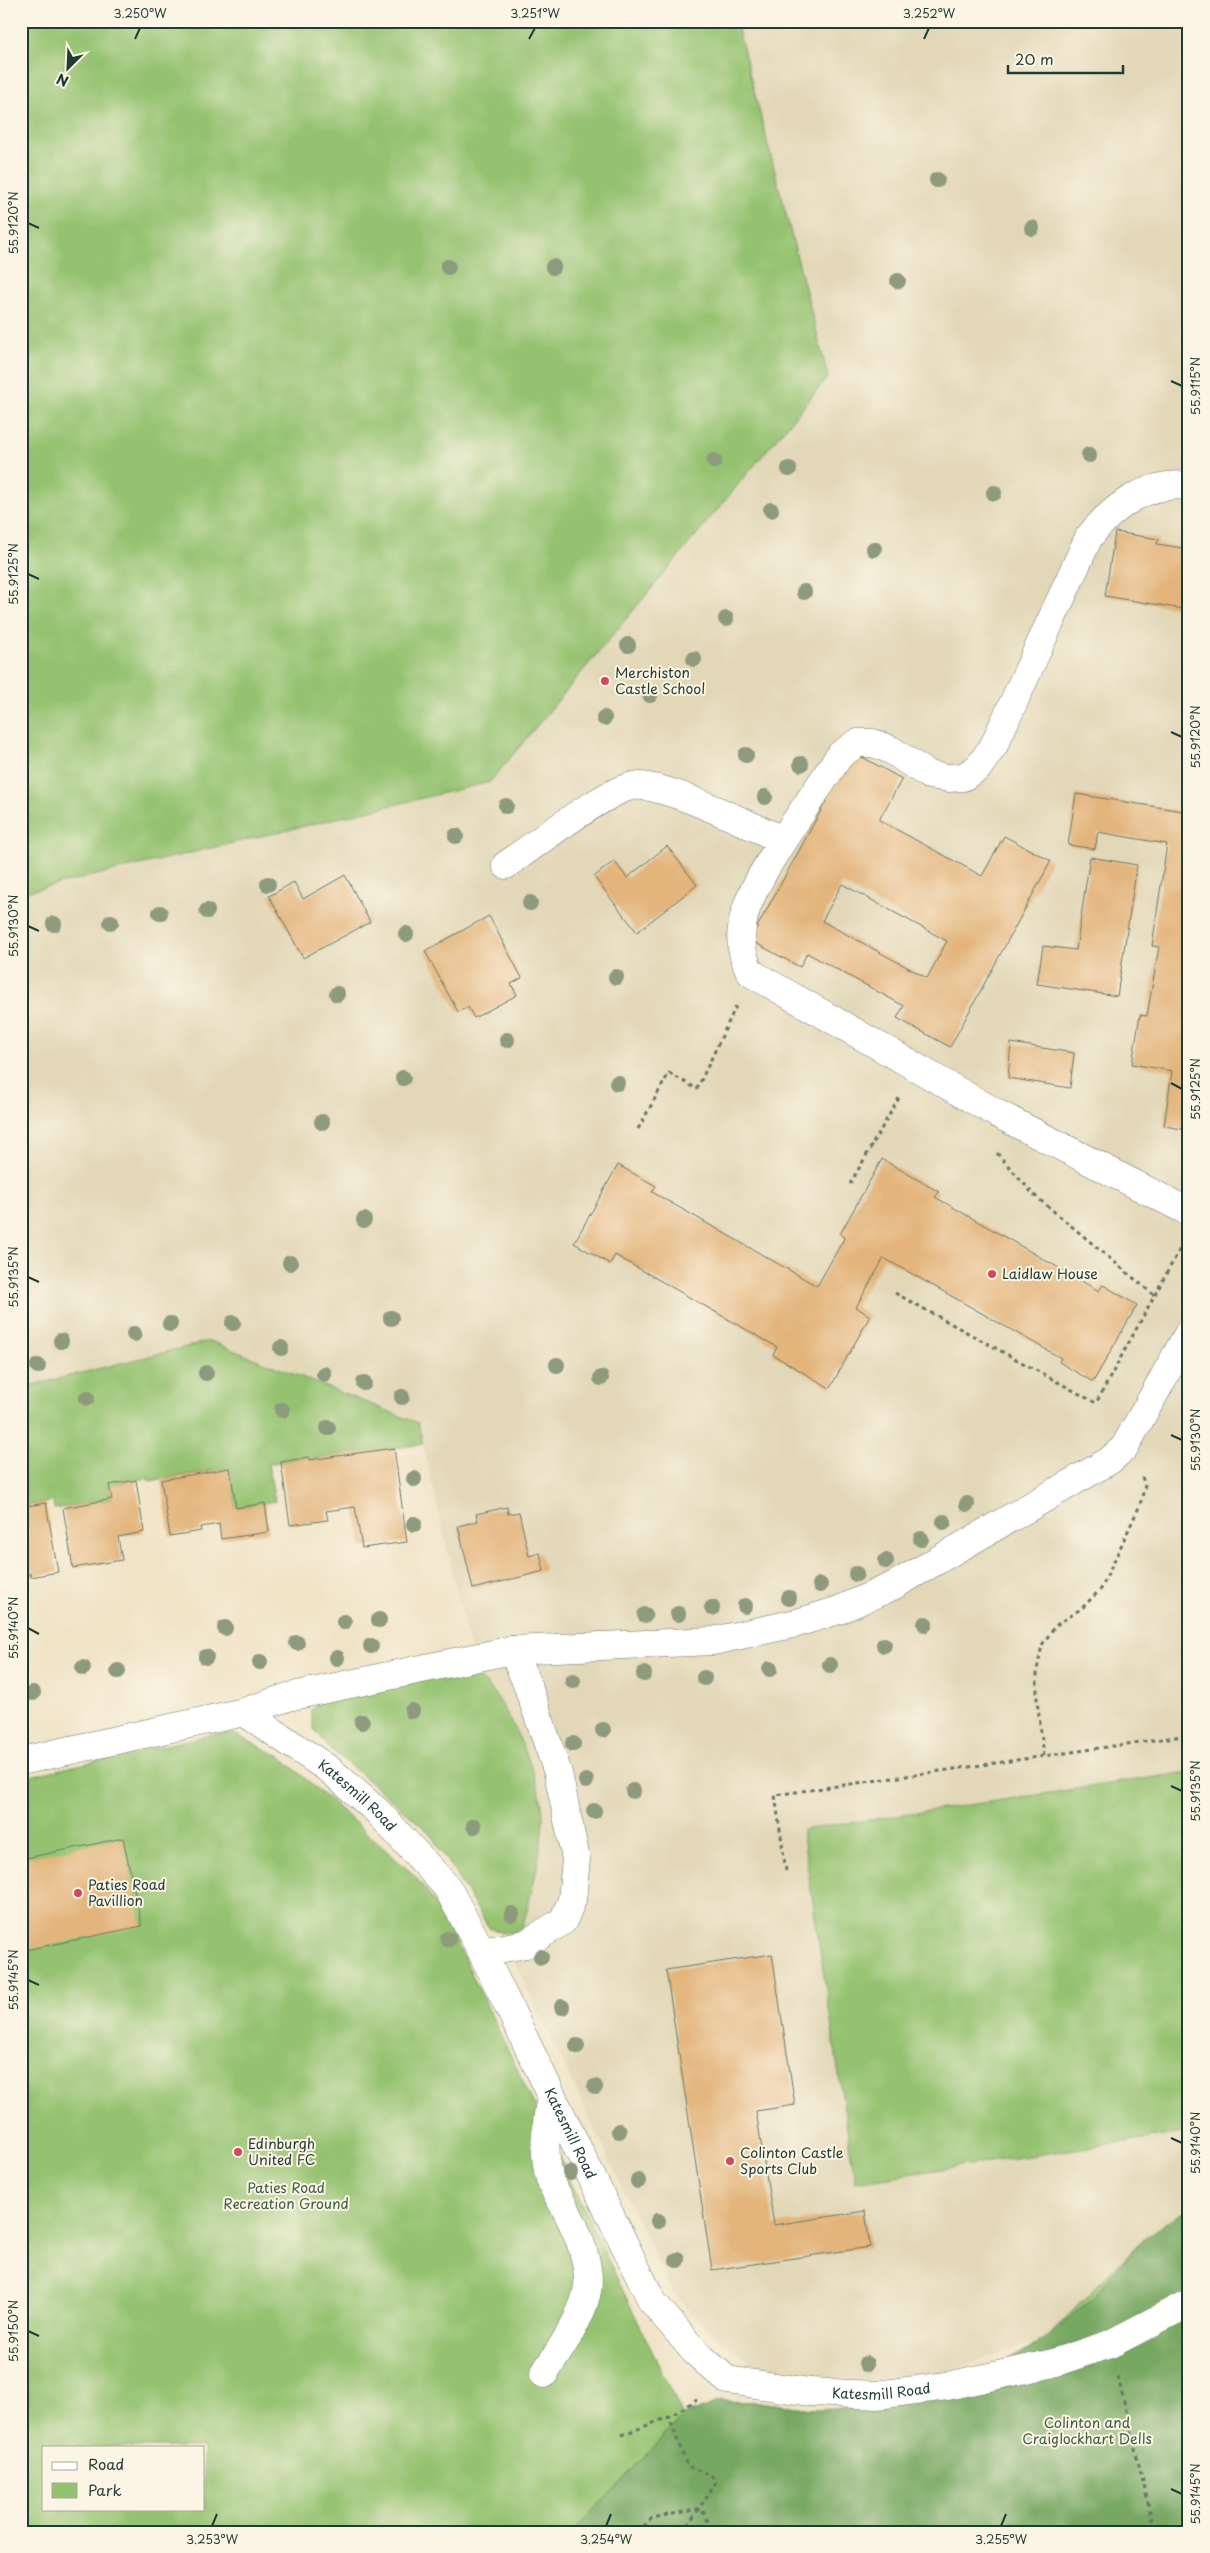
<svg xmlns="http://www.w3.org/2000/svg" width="1210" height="2553" font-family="'Playpen Sans',sans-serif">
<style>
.built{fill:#e2d7b7}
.green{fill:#94c270;stroke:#5a8052;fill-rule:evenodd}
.forest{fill:#77a862;stroke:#4b724b}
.building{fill:#e3b57d;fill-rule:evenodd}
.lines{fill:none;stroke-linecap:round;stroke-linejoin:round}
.minor-casing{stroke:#687767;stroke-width:29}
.path{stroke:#687767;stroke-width:3;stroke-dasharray:4 4;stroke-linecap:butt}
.minor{stroke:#fff;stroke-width:28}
.tree{fill:#8d9a7e}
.ticks{fill:none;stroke:#1f3d34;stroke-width:2}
.poi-dot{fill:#d1495b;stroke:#fcf5e5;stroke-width:2}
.labels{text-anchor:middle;stroke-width:4;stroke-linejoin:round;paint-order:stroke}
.poi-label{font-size:14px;fill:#1f3d34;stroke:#fcf5e5;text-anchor:start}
.street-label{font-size:14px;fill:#1f3d34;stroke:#fcf5e5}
.park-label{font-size:14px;fill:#3c5e43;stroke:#fcf5e5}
.neatline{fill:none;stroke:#1f3d34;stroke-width:2}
.ticks-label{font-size:12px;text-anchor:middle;fill:#1f3d34}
</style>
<rect width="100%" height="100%" fill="#fcf5e5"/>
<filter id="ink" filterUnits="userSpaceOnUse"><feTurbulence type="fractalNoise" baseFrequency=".02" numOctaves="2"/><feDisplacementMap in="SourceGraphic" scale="10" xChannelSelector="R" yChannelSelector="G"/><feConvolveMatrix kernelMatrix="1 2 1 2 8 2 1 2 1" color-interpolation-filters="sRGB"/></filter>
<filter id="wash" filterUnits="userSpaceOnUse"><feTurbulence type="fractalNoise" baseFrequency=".0096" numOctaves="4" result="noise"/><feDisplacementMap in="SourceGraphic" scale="20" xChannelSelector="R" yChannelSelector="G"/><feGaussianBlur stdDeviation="1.12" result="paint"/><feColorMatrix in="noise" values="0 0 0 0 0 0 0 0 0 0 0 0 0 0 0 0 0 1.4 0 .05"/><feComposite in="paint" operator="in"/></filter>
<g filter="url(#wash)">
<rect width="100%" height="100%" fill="#f0e4c7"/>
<path class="built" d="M21 21H1189V2207L1142 2240 1094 2296 1045 2339 935 2374 871 2380 802 2378 758 2366 718 2339 674 2296 521 1975 447 1837 478 1683 418 1423 210 1341 21 1388Z"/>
<path class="green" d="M21 21H736L828 377 490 782 21 893Z
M210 1341 418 1423 423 1444 309 1460V1457L268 1464 275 1501 236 1508 229 1468 149 1481 148 1478 109 1485 112 1499 54 1509 53 1501 21 1507V1388Z
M456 1670C464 1674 477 1676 484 1682 507 1701 544 1787 543 1817 542 1854 532 1890 523 1926 511 1935 503 1934 489 1928L429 1832 328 1747 314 1729 310 1711 323 1698Z
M214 1734H234L281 1757 414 1875 429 1894 453 1935 683 2416 720 2401 759 2402 812 2409 878 2406 950 2395 1045 2339 1142 2240 1189 2207V2532H21V1778ZM44 2447H204V2509H44Z
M1189 1772V2132L855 2182 802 1830Z"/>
<path class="forest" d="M1189 2207V2532H573L683 2416 720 2401 759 2402 812 2409 878 2406 950 2395 1045 2339 1094 2296 1142 2240Z"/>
<g id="blocks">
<path class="building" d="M1115 532 1159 539 1157 544 1189 549V610L1105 596Z
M853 752 902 779 879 820 982 876 1004 836 1051 861 950 1047 897 1018 904 1006 807 953 800 967 750 940ZM842 884 947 941 927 978 822 921Z
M1076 794 1189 812V1130L1164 1126 1172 1071 1132 1064 1140 1015 1147 1016 1159 947 1152 946 1167 844 1098 832 1095 849 1068 845Z
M667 846 697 885 637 932 594 877 614 861 627 878Z
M1090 857 1137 865 1117 996 1037 984 1043 946 1076 950Z
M345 875 370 922 303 958 269 896 294 882 303 899Z
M489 916 522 978 511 984 517 995 474 1018 468 1007 458 1012 425 951Z
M1011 1043 1074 1053 1070 1088 1008 1078Z
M882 1159 939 1192 935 1197 1099 1291 1103 1285 1137 1305 1093 1382 1059 1362 1061 1358 884 1258 856 1307 870 1316 830 1388 773 1355 777 1347 615 1255 610 1264 574 1243 618 1165 656 1186 652 1192 817 1286 845 1237 840 1234Z
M394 1448 407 1542 362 1548 355 1507 326 1511 328 1520 290 1525 281 1462 309 1457V1460Z
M230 1468 236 1508 265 1503 269 1532 221 1539 219 1524 200 1527 201 1531 170 1536 161 1480Z
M136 1480 144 1532 118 1537 122 1560 73 1568 63 1508 112 1499 109 1485Z
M46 1503 58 1572 31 1577V1574L21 1575V1507Z
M507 1507 508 1514 519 1512 529 1556 540 1553 544 1571 473 1589 458 1526 478 1521 476 1514Z
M123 1838 142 1926 21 1951V1859Z
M772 1954 795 2105 756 2111 774 2225 865 2211 870 2247 712 2270 666 1970Z"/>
</g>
</g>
<g filter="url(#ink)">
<use href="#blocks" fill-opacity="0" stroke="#687767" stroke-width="1"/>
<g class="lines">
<defs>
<g id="minor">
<path d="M783 840 840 755 857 743H873L891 750 929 775 948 778 963 777 978 768 994 745 1089 537C1113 507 1148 480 1189 486"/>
<path d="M506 865C532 847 606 790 633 786 664 782 750 826 783 840 759 880 724 927 751 973L998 1114 1189 1212"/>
<path id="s1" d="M244 1712 330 1770 377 1811 447 1887 482 1952 652 2301 695 2352 727 2380 810 2392 877 2395 947 2386 1050 2364 1110 2344 1189 2303"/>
<path d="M21 1761 244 1712 288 1697 512 1650 713 1641 797 1623 839 1610 893 1586 1109 1461 1124 1448 1189 1332"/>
<path d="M482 1952 526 1944 563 1921 572 1900 576 1859 558 1773 526 1681 512 1650"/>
<path d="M544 2374C560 2349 590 2308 588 2278 587 2258 578 2234 569 2216 564 2204 554 2192 550 2179 542 2150 546 2125 551 2096"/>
</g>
</defs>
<use href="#minor" class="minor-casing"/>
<path class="path" d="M638 1129 669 1073 697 1089 737 1004
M873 1143 899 1098
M997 1153 1033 1194 1155 1296
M850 1184 874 1142
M895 1293 1096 1403 1182 1245
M1044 1756 1037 1700V1670L1042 1645 1055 1626 1082 1608 1101 1589 1140 1505 1145 1485 1142 1477
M786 1871 775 1795 1189 1735
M1118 2377 1155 2532
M622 2435 669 2417 697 2399
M638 2532 652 2518 699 2509 716 2482 711 2475 687 2466 669 2417
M683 2532 699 2509 704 2513 713 2532"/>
<use href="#minor" class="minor"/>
</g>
<g class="tree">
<circle cx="937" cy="180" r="8"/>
<circle cx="1032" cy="228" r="8"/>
<circle cx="448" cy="267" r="8"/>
<circle cx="553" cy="267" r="8"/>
<circle cx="898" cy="281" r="8"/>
<circle cx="1089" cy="455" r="8"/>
<circle cx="714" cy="461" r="8"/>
<circle cx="789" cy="469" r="8"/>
<circle cx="994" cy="493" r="8"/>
<circle cx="771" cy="510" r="8"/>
<circle cx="874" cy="549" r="8"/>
<circle cx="804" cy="592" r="8"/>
<circle cx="726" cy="619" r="8"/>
<circle cx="628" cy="645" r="8"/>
<circle cx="694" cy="659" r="8"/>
<circle cx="650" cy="695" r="8"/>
<circle cx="604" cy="718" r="8"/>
<circle cx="746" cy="755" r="8"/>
<circle cx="801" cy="764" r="8"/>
<circle cx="765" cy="797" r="8"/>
<circle cx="506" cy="806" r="8"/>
<circle cx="456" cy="836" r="8"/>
<circle cx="268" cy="884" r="8"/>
<circle cx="530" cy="903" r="8"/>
<circle cx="207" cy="911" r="8"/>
<circle cx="160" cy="913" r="8"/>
<circle cx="111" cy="922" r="8"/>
<circle cx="54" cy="924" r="8"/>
<circle cx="406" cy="934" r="8"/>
<circle cx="616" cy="977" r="8"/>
<circle cx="337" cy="994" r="8"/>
<circle cx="507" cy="1040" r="8"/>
<circle cx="403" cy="1078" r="8"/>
<circle cx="617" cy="1083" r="8"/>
<circle cx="322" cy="1122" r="8"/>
<circle cx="364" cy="1220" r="8"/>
<circle cx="290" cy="1263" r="8"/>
<circle cx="391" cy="1318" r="8"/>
<circle cx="233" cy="1323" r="8"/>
<circle cx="170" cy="1324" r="8"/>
<circle cx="134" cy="1334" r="8"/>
<circle cx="61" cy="1341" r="8"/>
<circle cx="281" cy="1348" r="8"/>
<circle cx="557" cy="1365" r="8"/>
<circle cx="38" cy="1366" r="8"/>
<circle cx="206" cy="1373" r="8"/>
<circle cx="324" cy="1374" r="8"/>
<circle cx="601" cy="1378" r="8"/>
<circle cx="364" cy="1383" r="8"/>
<circle cx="402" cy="1397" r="8"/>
<circle cx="87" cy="1398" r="8"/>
<circle cx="282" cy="1410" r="8"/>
<circle cx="328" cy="1428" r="8"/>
<circle cx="414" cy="1479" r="8"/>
<circle cx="967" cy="1504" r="8"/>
<circle cx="944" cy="1522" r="8"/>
<circle cx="414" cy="1524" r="8"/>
<circle cx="921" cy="1539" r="8"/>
<circle cx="886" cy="1561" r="8"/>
<circle cx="856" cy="1574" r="8"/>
<circle cx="820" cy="1585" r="8"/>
<circle cx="789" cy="1598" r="8"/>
<circle cx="745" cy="1606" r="8"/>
<circle cx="712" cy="1608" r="8"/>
<circle cx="678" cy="1614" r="8"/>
<circle cx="645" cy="1615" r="8"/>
<circle cx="379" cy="1620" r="8"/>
<circle cx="344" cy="1622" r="8"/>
<circle cx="925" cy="1624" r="8"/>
<circle cx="225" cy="1628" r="8"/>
<circle cx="297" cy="1643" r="8"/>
<circle cx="884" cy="1645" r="8"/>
<circle cx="371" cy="1646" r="8"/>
<circle cx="206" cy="1657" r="8"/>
<circle cx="337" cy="1658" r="8"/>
<circle cx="260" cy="1662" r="8"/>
<circle cx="830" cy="1665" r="8"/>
<circle cx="83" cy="1668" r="8"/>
<circle cx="770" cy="1669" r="8"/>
<circle cx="118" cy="1671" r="8"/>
<circle cx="644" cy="1674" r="8"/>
<circle cx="704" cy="1678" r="8"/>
<circle cx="573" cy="1681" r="8"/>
<circle cx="33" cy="1693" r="8"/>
<circle cx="412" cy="1711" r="8"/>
<circle cx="362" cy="1722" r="8"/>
<circle cx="603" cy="1730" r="8"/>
<circle cx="573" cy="1744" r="8"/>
<circle cx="586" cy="1781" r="8"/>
<circle cx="633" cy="1791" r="8"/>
<circle cx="594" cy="1811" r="8"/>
<circle cx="474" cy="1826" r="8"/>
<circle cx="512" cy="1914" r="8"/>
<circle cx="448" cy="1939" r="8"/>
<circle cx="541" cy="1957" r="8"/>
<circle cx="562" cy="2007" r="8"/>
<circle cx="577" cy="2046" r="8"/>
<circle cx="595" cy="2087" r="8"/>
<circle cx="619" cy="2131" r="8"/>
<circle cx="570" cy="2173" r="8"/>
<circle cx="638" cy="2181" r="8"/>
<circle cx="658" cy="2221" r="8"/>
<circle cx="677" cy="2260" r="8"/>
<circle cx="866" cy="2364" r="8"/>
</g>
</g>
<path class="ticks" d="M135 39 140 28M529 39 535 28M924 39 929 28M28 223 39 228M1171 381 1182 386M28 574 39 579M1171 732 1182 737M28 926 39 931M1171 1083 1182 1089M28 1277 39 1282M1171 1435 1182 1440M28 1628 39 1634M1171 1786 1182 1791M28 1980 39 1985M1171 2138 1182 2143M28 2331 39 2336M1171 2489 1182 2494M212 2526 217 2514M606 2526 611 2514M1001 2526 1006 2514"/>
<g class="poi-dot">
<circle cx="605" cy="681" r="5"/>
<circle cx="992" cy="1274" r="5"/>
<circle cx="78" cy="1893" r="5"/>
<circle cx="238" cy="2152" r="5"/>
<circle cx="730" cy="2161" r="5"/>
</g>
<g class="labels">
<g class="poi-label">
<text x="615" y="678">Merchiston<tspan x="615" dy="16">Castle School</tspan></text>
<text x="1002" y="1279">Laidlaw House</text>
<text x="88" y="1890">Paties Road<tspan x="88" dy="16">Pavillion</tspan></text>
<text x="248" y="2149">Edinburgh<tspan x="248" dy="16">United FC</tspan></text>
<text x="740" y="2158">Colinton Castle<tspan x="740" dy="16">Sports Club</tspan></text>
</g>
<g class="street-label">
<text dy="5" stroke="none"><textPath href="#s1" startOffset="141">Katesmill Road</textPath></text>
<text dy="5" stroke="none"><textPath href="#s1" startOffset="545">Katesmill Road</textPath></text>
<text dy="5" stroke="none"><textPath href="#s1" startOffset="996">Katesmill Road</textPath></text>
</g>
<g class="park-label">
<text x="286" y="2193">Paties Road<tspan x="286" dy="16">Recreation Ground</tspan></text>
<text x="1087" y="2428">Colinton and<tspan x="1087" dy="16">Craiglockhart Dells</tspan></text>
</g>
</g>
<rect width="1210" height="2553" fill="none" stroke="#fcf5e5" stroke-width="55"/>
<rect x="42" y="2446" width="162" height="65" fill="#fcf5e5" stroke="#a4ab9e"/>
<rect x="52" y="2462" width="25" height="8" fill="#ffffff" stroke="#a4ab9e"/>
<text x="88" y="2470" font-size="15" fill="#1f3d34">Road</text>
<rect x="52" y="2483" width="25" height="15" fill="#94c270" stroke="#a4ab9e"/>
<text x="88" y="2496" font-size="15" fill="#1f3d34">Park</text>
<g transform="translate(68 68) rotate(204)" stroke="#fcf5e5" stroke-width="4" paint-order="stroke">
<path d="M0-4L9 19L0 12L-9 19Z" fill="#1f3d34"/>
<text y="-8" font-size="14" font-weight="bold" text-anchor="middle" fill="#1f3d34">N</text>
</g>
<path d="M1008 65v8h115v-8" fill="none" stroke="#1f3d34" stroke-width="2.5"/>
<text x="1015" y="65" font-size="15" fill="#1f3d34" stroke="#fcf5e5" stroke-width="4" paint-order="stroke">20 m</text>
<rect x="28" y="28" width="1154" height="2498" class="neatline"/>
<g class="ticks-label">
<text x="140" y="18">3.250°W</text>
<text x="535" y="18">3.251°W</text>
<text x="929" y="18">3.252°W</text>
<text transform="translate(14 223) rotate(-90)" y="4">55.9120°N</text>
<text transform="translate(1196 386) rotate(-90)" y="4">55.9115°N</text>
<text transform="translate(14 574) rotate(-90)" y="4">55.9125°N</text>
<text transform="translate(1196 737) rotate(-90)" y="4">55.9120°N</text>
<text transform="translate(14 926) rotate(-90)" y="4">55.9130°N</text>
<text transform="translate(1196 1089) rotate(-90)" y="4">55.9125°N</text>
<text transform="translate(14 1277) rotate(-90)" y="4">55.9135°N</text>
<text transform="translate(1196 1440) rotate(-90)" y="4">55.9130°N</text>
<text transform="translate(14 1628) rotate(-90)" y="4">55.9140°N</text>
<text transform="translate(1196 1791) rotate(-90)" y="4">55.9135°N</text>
<text transform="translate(14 1980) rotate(-90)" y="4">55.9145°N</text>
<text transform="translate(1196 2143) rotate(-90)" y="4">55.9140°N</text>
<text transform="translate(14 2331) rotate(-90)" y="4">55.9150°N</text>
<text transform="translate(1196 2494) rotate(-90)" y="4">55.9145°N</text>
<text x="212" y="2544">3.253°W</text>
<text x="606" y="2544">3.254°W</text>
<text x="1001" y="2544">3.255°W</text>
</g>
</svg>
